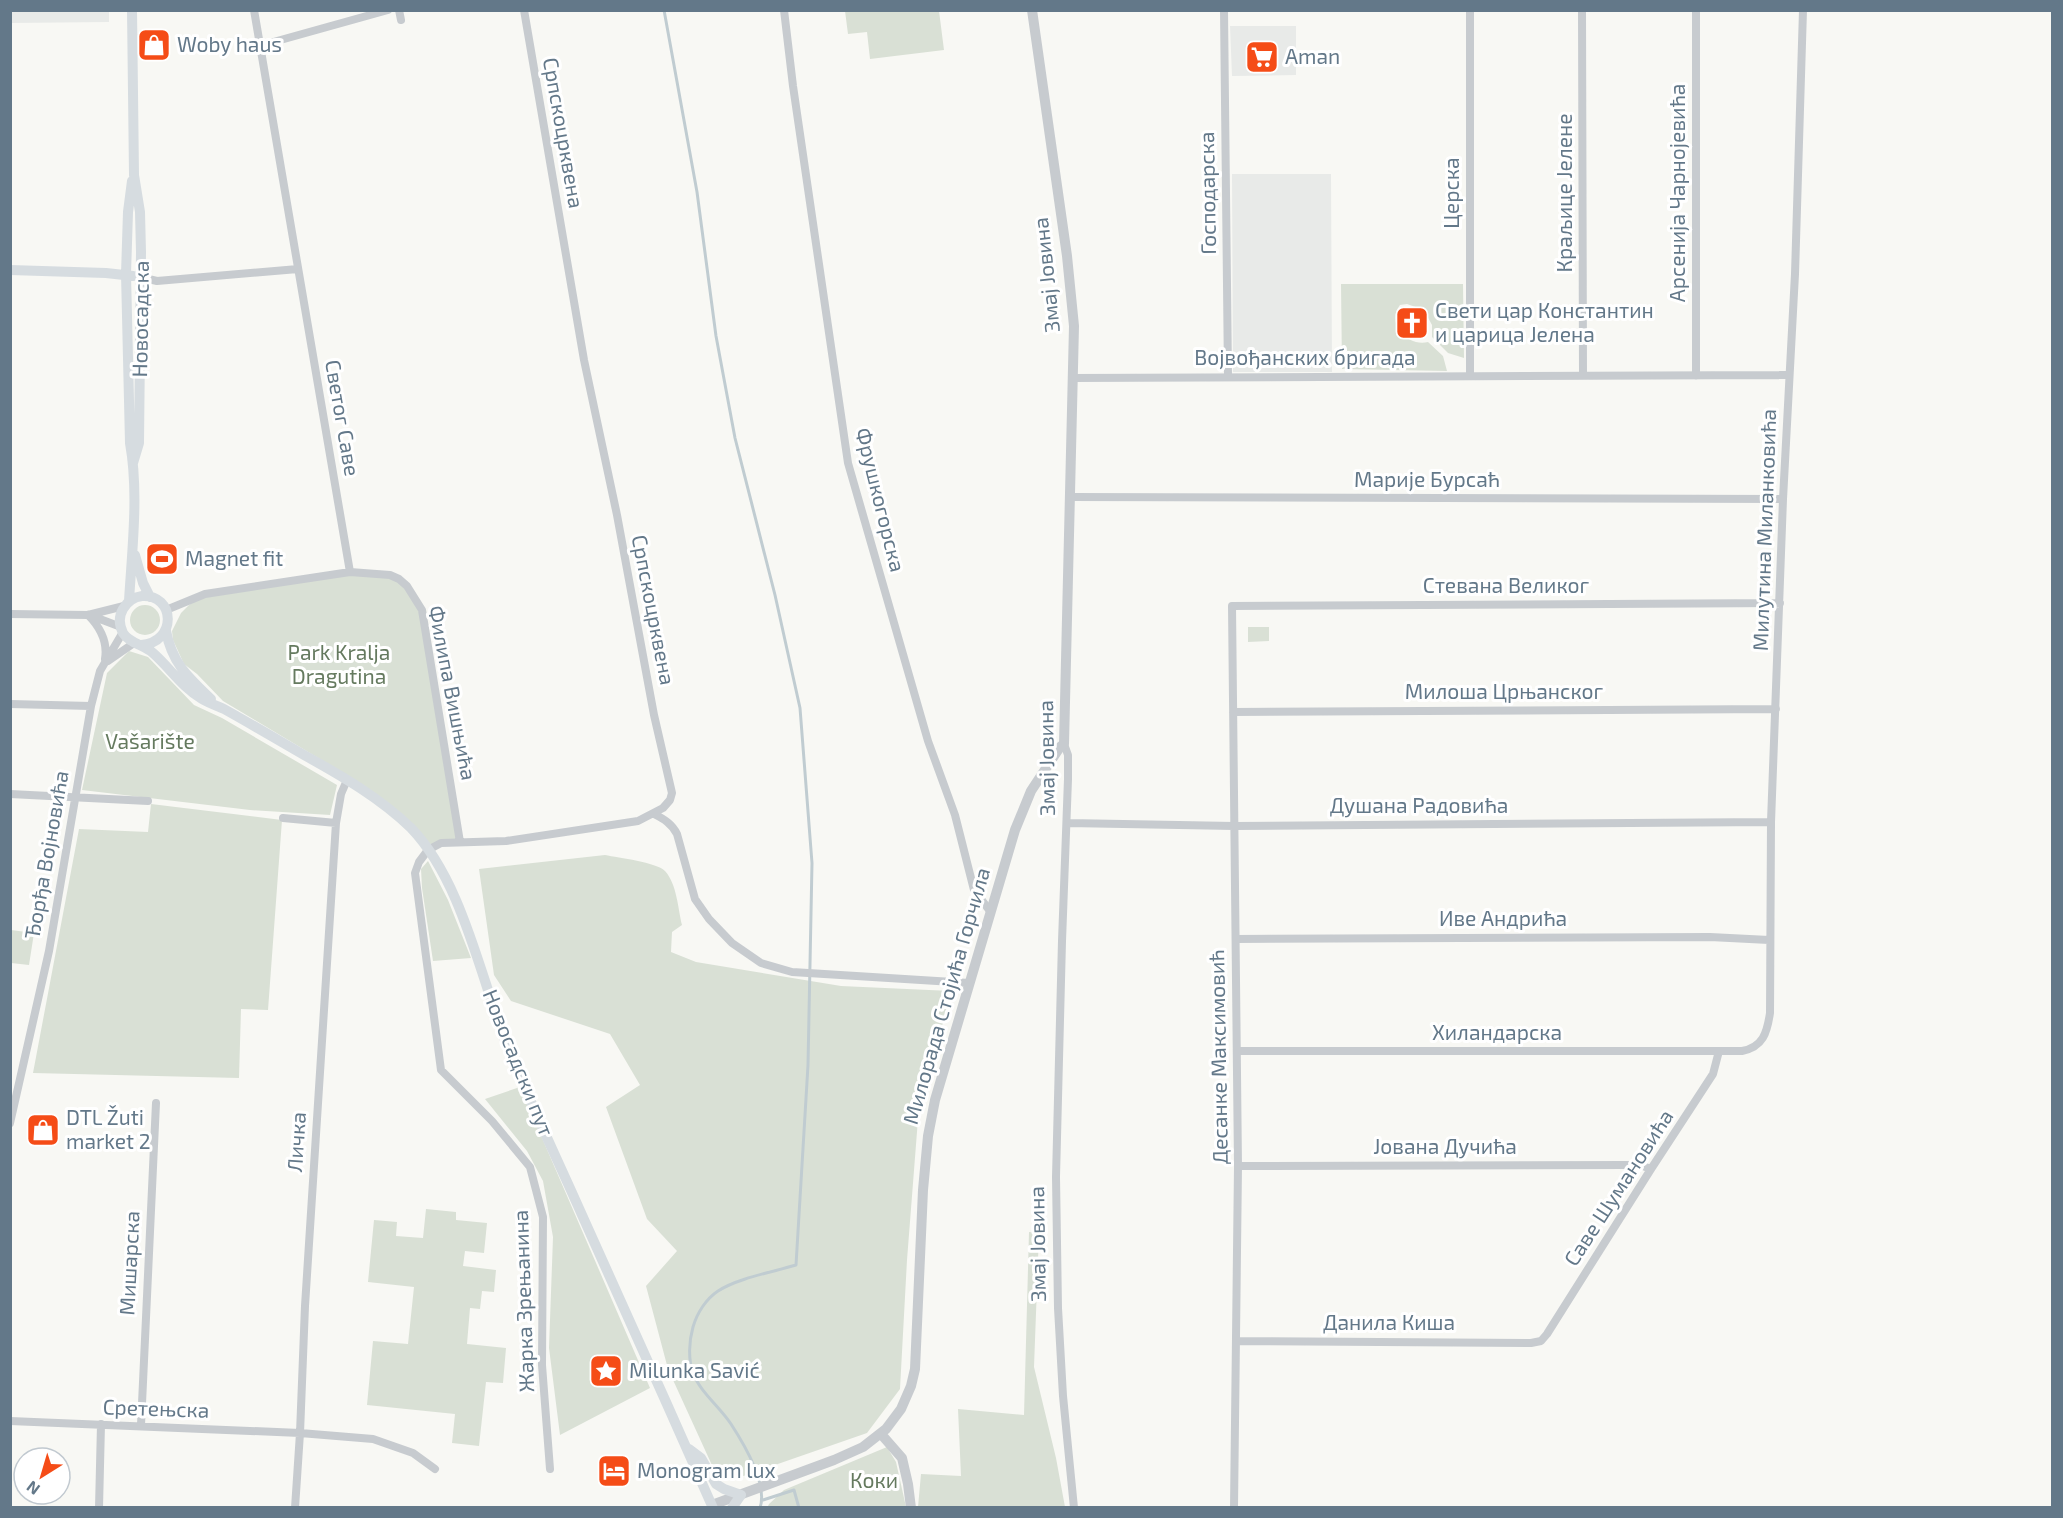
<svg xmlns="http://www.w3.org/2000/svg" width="2063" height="1518" font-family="'Exo 2',sans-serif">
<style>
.built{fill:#e8eae8}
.green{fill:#d9e0d5}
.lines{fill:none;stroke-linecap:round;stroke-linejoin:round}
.stream{stroke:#c0ccd1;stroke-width:3}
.minor{stroke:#c7cbcf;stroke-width:8}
.tertiary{stroke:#c7cbcf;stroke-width:10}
.secondary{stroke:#d6dce0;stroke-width:10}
.labels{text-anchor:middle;stroke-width:6;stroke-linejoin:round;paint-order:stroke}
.poi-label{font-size:21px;fill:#637889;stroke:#fff;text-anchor:start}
.street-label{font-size:21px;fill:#637889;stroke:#fff}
.park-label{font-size:21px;fill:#657a5f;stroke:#fff}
</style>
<rect width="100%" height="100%" fill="#f8f8f4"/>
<path class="built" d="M10 11H109V22L11 23Z
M1230 26H1296V75L1232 76Z
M1232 174H1331L1332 372H1233Z"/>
<path class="green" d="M845 11H939L944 50 870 59 867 32 848 34Z
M1341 284H1463L1464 358 1448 353 1432 337V325L1424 310 1407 304 1400 305C1393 314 1395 322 1399 333 1408 339 1417 345 1428 342L1443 356 1447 371 1342 369Z
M350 572 399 579 422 610 460 842 428 850 350 777 223 701 197 674 184 664 173 640 172 631 181 613 189 605 205 594Z
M130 620a15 15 0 1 1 30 0a15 15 0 1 1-30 0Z
M1248 627H1269V641L1248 642Z
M129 651 148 657 194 705 222 718 337 785 330 815 250 810 82 790 107 673Z
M151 804 282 820 268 1010 241 1009 239 1078 33 1073 79 829 148 832Z
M605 855C619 858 656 862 665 871 677 884 678 909 682 925L672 932 671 952 696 962 841 986 951 991 918 1119 907 1260 900 1389 867 1433 732 1480 716 1474 668 1369 646 1286 677 1251 647 1219 606 1107 640 1085 610 1034 511 1001 494 975 479 869Z
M428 861 448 900 471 958 433 961 422 888 421 869Z
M11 930 34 933 29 965 11 963Z
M520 1087 650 1388 560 1435 549 1348 553 1237 543 1181 527 1151 485 1099Z
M426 1209 456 1212V1220L487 1223 484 1253 465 1251 463 1266 496 1270 494 1292 482 1291 480 1309 470 1308 467 1344 506 1348 503 1383 486 1382 479 1446 452 1443 455 1414 367 1405 373 1341 408 1344 414 1287 368 1282 374 1220 397 1222 396 1236 423 1238Z
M1029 1232 1039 1233 1034 1367 1056 1458 1065 1507H918L921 1474 961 1476 958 1409 1024 1415Z
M887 1447 896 1462 906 1507 767 1508 769 1504 784 1490Z"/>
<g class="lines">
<path class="stream" d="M664 10 697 192 716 336 735 438 775 595 800 708 812 863 808 1065 796 1265C773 1272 738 1278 718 1291 706 1299 697 1313 693 1327 689 1341 688 1359 693 1373 700 1392 720 1407 731 1424 744 1444 768 1484 760 1508
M763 1500 794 1490 799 1508"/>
<path class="minor" d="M254 10 350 572
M399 10 401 20
M524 10 584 360 617 515 654 715 672 793 670 800 663 808 638 821 506 841 441 843 428 850 419 862 415 873 441 1070 492 1121 530 1167 543 1217 542 1365 550 1469
M784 10 793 86 848 463 928 741 955 815 974 890 990 911
M1224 10 1228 376
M1582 10 1583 376
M1696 10V376
M259 46 388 10
M140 277 157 281 298 269
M1470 376V10
M1072 378 1789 375
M1070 497 1783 499
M166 610 205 594 350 572 390 575 399 579 407 586 422 610 460 842
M10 614 88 615 124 606
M88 615C100 627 108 641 105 659
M92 616 121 627
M108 661 134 643
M10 704 91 706
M1233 712 1776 709
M1064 744 1068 755V779L1062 941 1056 1177 1058 1308 1063 1396 1074 1508
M10 794 148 801
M654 814C664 819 672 824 677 834L695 899 709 919 732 943 761 963 792 972 969 983
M283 818 336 823
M1068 823 1234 826 1771 822
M1236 939 1710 937 1769 940
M1237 1051H1742C1763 1047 1767 1033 1770 1013L1771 822 1783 499 1795 274 1803 10
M10 1123 49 951 91 706 100 671 123 632
M1238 1166 1626 1165H1640L1651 1169
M1236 1341 1531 1343 1541 1341 1547 1334 1651 1169 1713 1074 1719 1051
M10 1421 300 1433 373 1439 413 1453 435 1469
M141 1425 156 1103
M99 1508 101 1424
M295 1508 300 1433 305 1306 336 823 341 794 347 780
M1234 1508 1238 1166 1232 606 1780 603"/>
<path class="tertiary" d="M881 1434 902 1458 908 1484 911 1508
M712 1505 834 1460 863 1447 886 1429 901 1409 911 1386 915 1369 923 1190 928 1136 935 1100 1015 830 1031 791 1060 747 1064 744 1074 326 1067 256 1032 10"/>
<path class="secondary" d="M132 10 134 175 140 212 141 252 139 443 133 463
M10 270 106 273 133 276
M135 555 143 583 150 597
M129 601C132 550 139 493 130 443L126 274 128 212 132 181
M166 631C172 663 188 677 211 699
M141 645C178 642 175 594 142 596 134 597 127 602 123 609 119 616 119 625 123 633 129 643 144 645 153 653 170 668 182 687 202 699 209 703 217 706 224 709 251 724 278 740 304 755 342 776 380 798 411 828 465 884 482 987 512 1058 534 1111 559 1163 582 1215 626 1313 670 1410 713 1508
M689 1449 701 1458 716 1484 724 1489 741 1495 732 1508"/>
</g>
<defs>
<symbol id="shop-square" viewBox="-11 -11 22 22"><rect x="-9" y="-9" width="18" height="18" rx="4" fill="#f54c17" stroke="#fff"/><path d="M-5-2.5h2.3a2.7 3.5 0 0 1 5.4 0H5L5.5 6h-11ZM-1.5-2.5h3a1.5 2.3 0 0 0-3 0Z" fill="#fff"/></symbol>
<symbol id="supermarket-square" viewBox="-11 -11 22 22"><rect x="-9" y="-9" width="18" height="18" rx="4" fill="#f54c17" stroke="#fff"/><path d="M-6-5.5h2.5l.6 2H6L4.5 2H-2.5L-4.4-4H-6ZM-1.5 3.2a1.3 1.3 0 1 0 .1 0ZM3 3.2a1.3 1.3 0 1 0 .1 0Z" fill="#fff"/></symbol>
<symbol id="church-square" viewBox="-11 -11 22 22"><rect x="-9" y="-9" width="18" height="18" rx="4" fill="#f54c17" stroke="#fff"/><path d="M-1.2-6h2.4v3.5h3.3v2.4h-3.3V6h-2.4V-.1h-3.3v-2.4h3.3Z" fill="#fff"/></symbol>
<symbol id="stadium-square" viewBox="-11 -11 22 22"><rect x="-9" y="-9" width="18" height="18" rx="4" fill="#f54c17" stroke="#fff"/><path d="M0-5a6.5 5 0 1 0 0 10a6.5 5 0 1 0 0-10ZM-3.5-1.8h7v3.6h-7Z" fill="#fff"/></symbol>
<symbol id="sight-square" viewBox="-11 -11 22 22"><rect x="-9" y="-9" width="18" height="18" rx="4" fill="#f54c17" stroke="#fff"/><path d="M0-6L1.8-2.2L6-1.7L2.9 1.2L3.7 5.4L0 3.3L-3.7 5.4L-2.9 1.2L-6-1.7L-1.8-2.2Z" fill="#fff"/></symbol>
<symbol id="hotel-square" viewBox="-11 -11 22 22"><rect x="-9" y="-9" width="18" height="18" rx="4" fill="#f54c17" stroke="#fff"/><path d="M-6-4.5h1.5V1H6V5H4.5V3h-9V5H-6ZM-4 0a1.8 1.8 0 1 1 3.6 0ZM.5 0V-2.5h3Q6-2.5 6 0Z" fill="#fff"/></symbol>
</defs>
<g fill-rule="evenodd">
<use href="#shop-square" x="135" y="26" width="38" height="38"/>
<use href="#supermarket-square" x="1243" y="38" width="38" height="38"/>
<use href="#church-square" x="1393" y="304" width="38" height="38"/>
<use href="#stadium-square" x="143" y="540" width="38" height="38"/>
<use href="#shop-square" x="24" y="1111" width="38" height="38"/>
<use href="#sight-square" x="587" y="1352" width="38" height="38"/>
<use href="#hotel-square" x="595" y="1452" width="38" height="38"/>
</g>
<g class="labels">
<g class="poi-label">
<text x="177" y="52">Woby haus</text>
<text x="1285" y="64">Aman</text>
<text x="1435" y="318">Свети цар Константин<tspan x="1435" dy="24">и царица Јелена</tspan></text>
<text x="185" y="566">Magnet fit</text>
<text x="66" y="1125">DTL Žuti<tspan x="66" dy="24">market 2</tspan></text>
<text x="629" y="1378">Milunka Savić</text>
<text x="637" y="1478">Monogram lux</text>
</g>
<g class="street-label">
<text transform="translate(563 133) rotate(80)" y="7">Српскоцрквена</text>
<text transform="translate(1208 193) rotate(-91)" y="7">Господарска</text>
<text transform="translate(1452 193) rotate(-90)" y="7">Церска</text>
<text transform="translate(1565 193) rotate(-90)" y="7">Краљице Јелене</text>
<text transform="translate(1678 193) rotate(-90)" y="7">Арсенија Чарнојевића</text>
<text transform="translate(1047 275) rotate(-96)" y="7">Змај Јовина</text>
<text transform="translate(141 319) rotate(-89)" y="7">Новосадска</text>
<text x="1305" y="365">Војвођанских бригада</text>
<text transform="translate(342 418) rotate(80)" y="7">Светог Саве</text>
<text x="1427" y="487">Марије Бурсаћ</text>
<text transform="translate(880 500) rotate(76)" y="7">Фрушкогорска</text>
<text transform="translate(1765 530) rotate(-88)" y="7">Милутина Миланковића</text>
<text x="1506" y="593">Стевана Великог</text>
<text transform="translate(653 610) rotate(79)" y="7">Српскоцрквена</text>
<text x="1504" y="699">Милоша Црњанског</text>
<text transform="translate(452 693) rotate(79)" y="7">Филипа Вишњића</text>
<text transform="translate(1047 758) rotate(-91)" y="7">Змај Јовина</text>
<text x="1419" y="813">Душана Радовића</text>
<text transform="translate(47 855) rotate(-80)" y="7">Ђорђа Војновића</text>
<text x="1503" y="926">Иве Андрића</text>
<text transform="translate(947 996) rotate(-74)" y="7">Милорада Стојића Горчила</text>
<text x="1497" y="1040">Хиландарска</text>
<text transform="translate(1219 1057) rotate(-91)" y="7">Десанке Максимовић</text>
<text transform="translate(518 1063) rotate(68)" y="7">Новосадски пут</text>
<text transform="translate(297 1142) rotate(-86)" y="7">Личка</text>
<text x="1445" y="1154">Јована Дучића</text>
<text transform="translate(1619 1188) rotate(-57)" y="7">Саве Шумановића</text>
<text transform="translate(1038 1244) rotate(-91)" y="7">Змај Јовина</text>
<text transform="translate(130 1263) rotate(-87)" y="7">Мишарска</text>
<text transform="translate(524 1301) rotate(-92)" y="7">Жарка Зрењанина</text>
<text x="1389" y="1330">Данила Киша</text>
<text transform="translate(156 1409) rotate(2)" y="7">Сретењска</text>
</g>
<g class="park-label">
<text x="339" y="660">Park Kralja<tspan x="339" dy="24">Dragutina</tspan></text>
<text x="150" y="749">Vašarište</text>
<text x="874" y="1488">Коки</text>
</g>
</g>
<rect width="2063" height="1518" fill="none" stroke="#637889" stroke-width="24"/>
<g transform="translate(42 1476) rotate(217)"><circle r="28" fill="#ffffff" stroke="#c1c9d0" stroke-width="1.5"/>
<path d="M0-4.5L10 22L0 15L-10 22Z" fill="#f54c17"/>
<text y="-9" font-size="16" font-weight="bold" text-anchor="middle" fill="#637889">N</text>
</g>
</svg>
